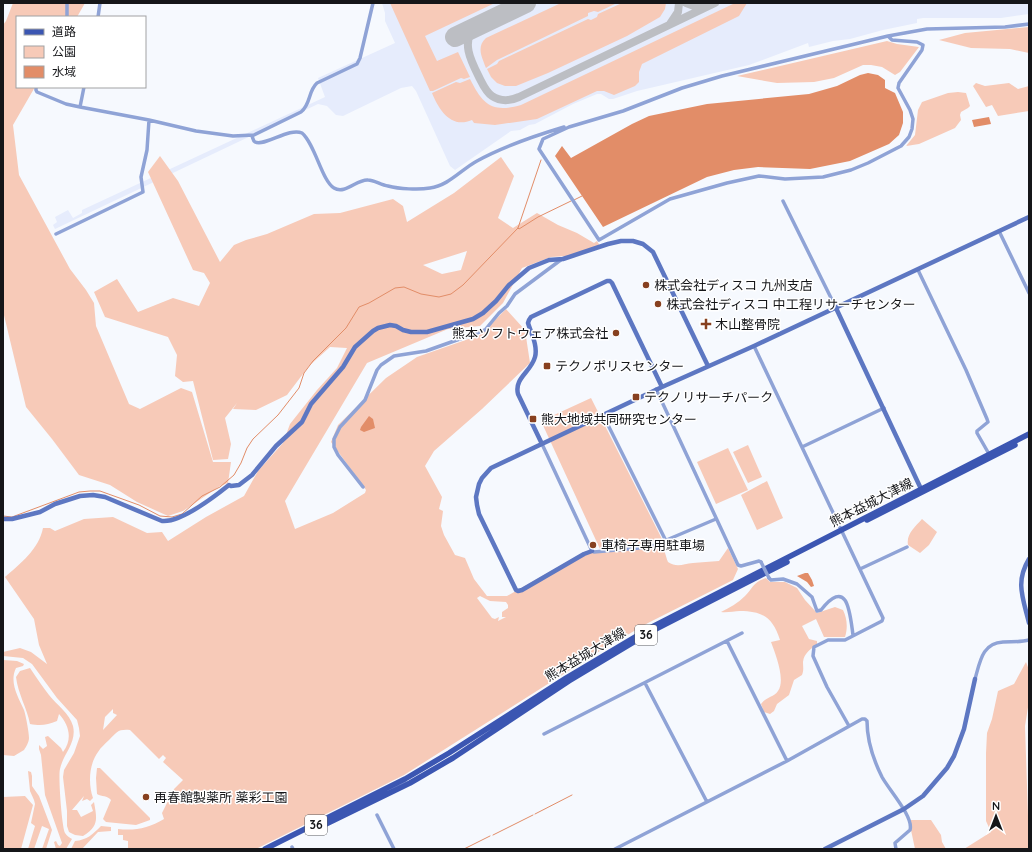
<svg xmlns="http://www.w3.org/2000/svg" width="1032" height="852" font-family="Quicksand,'Noto Sans JP',sans-serif">
<style>
.built{fill:#e6ecfc}
.green{fill:#f7cab8;fill-rule:evenodd}
.water{fill:#e28d68}
.lines{fill:none;stroke-linecap:round;stroke-linejoin:round}
.stream{stroke:#e28d68;stroke-width:1}
.taxiway{stroke:#bcbec3;stroke-width:8}
.runway{stroke:#bcbec3;stroke-width:20}
.street{stroke:#8fa3d6;stroke-width:3.5}
.secondary{stroke:#5d77c2;stroke-width:4.5}
.primary{stroke:#3b56b2;stroke-width:5.5}
.street-bridge{stroke:#8fa3d6;stroke-width:3.5}
.poi-dot{fill:#87401f;stroke:#fff;stroke-width:1.5}
.labels{text-anchor:middle;stroke-width:3;stroke-linejoin:round;paint-order:stroke}
.shield{fill:#fff;stroke:#5b5c5e;stroke-width:1}
.shield-label{font-size:12px;font-weight:bold;fill:#151619}
.poi-label{font-size:13px;fill:#151619;stroke:#fff;text-anchor:start}
.street-label{font-size:13px;fill:#151619;stroke:#fff}
</style>
<rect width="100%" height="100%" fill="#f6f9fe"/>
<path class="built" d="M382 3H1029V14L1001 18H923L917 19V23L883 30 850 39 833 41 809 47 808 43 749 65 637 91 613 99H609L601 94H597L573 104 535 124 529 125 520 130 511 131 455 170 450 166 416 91 412 86 401 88 343 116 336 115 327 106 318 104 55 229 53 225 57 222 55 217 68 210 73 218 82 213V210L325 97 318 78 395 43 385 21V13Z"/>
<path class="green" d="M13 3H85L77 17H17V87H35L13 125 19 175 70 269 86 290 94 303 96 326 129 404 140 409 181 388 192 392 213 462H231L228 483 220 486 183 511 168 516 137 502 110 485 79 475 52 439 26 407 3 311V25L6 21Z
M390 3H495L425 36 437 61 458 52 470 77 464 79 461 78 433 91H430Z
M561 3H617L598 12 594 11 588 13V16L497 60 486 68C482 57 476 47 486 38Z
M622 3H666L665 9 660 17 627 36 548 73 516 86H505L497 83 491 77 487 69 497 64 499 61 588 19 591 20 597 17 598 14Z
M735 3H747L739 16 642 64 639 72V82L635 86 614 95 604 91H597L537 119 495 125 474 123 472 120C451 129 439 110 432 93L456 82 460 83 470 79C483 105 492 113 521 105Z
M1029 27V53L1010 49 971 48 939 40 965 33Z
M887 41 897 44 919 47 900 72 895 75 882 67 871 65H863L834 78 814 82 777 83 737 76Z
M976 83 985 86 1009 83 1018 89 1029 86V111L998 116 992 105 986 107 973 86Z
M958 92 966 93 970 106 968 108 961 112 960 115 961 120 955 128 919 144 906 146 915 135 918 110 922 102 948 93Z
M160 156 178 181 220 262 234 245 246 240 267 234 314 214 340 213 393 199 403 206 407 222 454 193 501 157 514 176 498 218 513 228 537 213 558 225 577 233 594 243 597 241 600 246 567 256 551 257 522 268 503 303 480 326 448 329 367 363 285 501 295 529 333 513 365 493 366 490 331 442 338 425 386 378 417 357 480 335 506 309 525 330 530 363 482 409 434 451 425 466 442 497 439 509 443 511 441 526 444 535 455 555 465 558 474 579 487 596H507L586 551 658 546C666 549 665 555 668 562 677 568 683 564 693 563 701 562 710 562 719 561L728 548 738 569 733 580 648 623 603 649 404 775 256 849H128V841L123 840V835H118V829C135 831 149 828 164 819L162 813 174 789 183 780 163 762 166 758 163 755 159 759 130 730C118 729 117 732 109 740 105 744 101 747 98 752 89 764 88 784 93 798L90 801 87 799 82 801 84 796 72 810H77L81 817 93 811 91 805 94 802C97 819 99 826 83 836L75 835 69 832 67 826V811L63 777 64 770 74 753 80 736 79 728 77 720 57 698 32 664 23 658 3 656V652L20 648 31 652 47 664 39 645 34 619 5 577C20 564 39 549 43 528H50L55 531 84 519 113 517 147 533 162 532 168 541 206 517 244 496 258 471 283 443 290 424 317 390 337 368 347 348 330 347 309 366 287 395 256 410 233 409 237 403 225 418 231 444 228 459 213 460 193 381 183 382 175 376 177 355 168 337 105 317 94 292 117 279 138 312 173 298 199 306 210 283 204 273 193 270 148 172ZM467 251 461 270 442 274 423 265ZM480 596 490 601 506 602 508 605V608L502 612V617H506L498 621 499 617 495 619 492 618 477 598ZM113 709V713L117 715 103 730 105 717Z
M591 398 662 539 648 543 600 549 541 421Z
M748 445 762 477 748 483 733 452Z
M728 448 748 490 716 504 697 462Z
M767 481 783 518 757 530 741 495Z
M922 519 937 532 929 545 920 553 908 545C906 534 915 527 922 519Z
M766 578 770 582H785L797 588 805 600 817 613 835 607 843 610C847 618 848 628 845 637H824L816 619 802 626 809 639 817 641V644C811 649 804 653 803 662 803 667 804 670 802 675L794 680 789 695 777 704 774 711 770 714 764 712 761 704C766 697 774 697 778 691 786 680 775 653 771 642L780 640C773 618 763 611 740 611 734 611 727 613 721 612 729 608 738 603 745 596 753 588 753 582 766 578Z
M3 660 17 661 24 664 23 666 16 668C9 682 18 697 24 710 26 716 29 733 29 738 29 742 26 747 24 750L14 756 3 755Z
M1026 662 1029 670V701L1025 726 1029 846 1028 849H964L991 832 986 821V753L987 733 992 719 998 691 1014 684Z
M30 668C36 677 42 686 49 695 57 705 70 714 73 726 77 743 63 754 60 769 58 776 62 828 65 833 67 836 69 837 72 839L66 849H56L54 842 56 841 58 845 60 846 62 843 45 795 41 755 39 749V745L43 749 47 746 45 737 48 736 61 748 63 752C73 739 69 725 59 714L57 721C47 725 41 726 30 724 27 708 18 694 16 677L20 671Z
M97 768H100L150 818V820L136 825 106 822 103 819 111 800C107 795 102 797 97 794L96 778Z
M28 771 31 772 32 776V786L39 796 52 830 46 849H42L49 829 42 826 34 849H28L35 826 31 823 35 804 34 800 30 791Z
M25 796 33 805 21 849H3V797Z
M911 820H931L941 835 942 842 946 849H915L911 830Z
M101 826 111 827V831L98 832 82 849H71L75 841C87 840 93 834 101 826Z"/>
<path class="water" d="M868 73 878 75 885 80V88L895 93 903 112V123L899 135 889 144 850 161 810 169 758 167 734 170 707 177 603 227 555 156 562 146 571 158 632 124 649 116 707 104 809 94 837 86 860 75Z
M989 117 991 124 974 127 972 120Z
M369 416 373 419 375 428 364 432 360 430 361 427Z
M805 573H808L812 580 814 586 811 587 807 582 797 576Z"/>
<g class="lines">
<path class="stream" d="M574 200 582 196
M518 228 519 229 538 217 571 201
M3 516 12 517 79 492 90 491H100L139 505 160 516 172 517 182 514 202 496 220 487 234 475 241 463 247 448 253 439 278 415 299 388 304 373 313 361 346 328 359 307 369 303 395 288 404 287 421 294 439 297 451 294 463 285 518 228 541 160
M535 814 572 795
M493 835 533 815
M464 849 490 836"/>
<path class="taxiway" d="M686 3 694 6 705 7
M670 24 678 12 679 3
M475 27C460 42 472 63 480 79 483 85 486 92 492 96 501 102 510 101 519 97L715 3"/>
<path class="runway" d="M455 37 526 3"/>
<path class="street" d="M67 3V17
M98 17 100 3
M888 36 892 40 917 42 923 45 922 50 899 83 898 88 910 110 913 119 912 129 909 137 901 146 868 163 851 170 823 177 785 179 759 176 727 183 670 199 599 240 539 149 543 139 569 127 623 111 682 88 722 76 888 36 927 29 1005 27 1029 24
M36 87V90L37 92 66 104 80 107 149 120 196 131 233 136 254 135 301 112C311 104 308 91 317 83L357 64 360 58 373 3
M80 107 84 87
M254 135 252 136C253 138 253 141 255 142 265 147 289 127 302 133 315 144 322 181 334 188 345 195 357 179 368 180 374 180 381 185 388 186 399 189 419 190 430 188 448 186 462 169 477 161 504 146 534 136 564 127
M783 201 836 308
M999 231 1029 293
M56 234 143 192 141 177 147 150 149 120
M918 270 966 370 987 419 988 422 977 431V433L989 454
M754 346 883 618 882 621 845 640H828L814 647 813 656 827 687 849 726
M656 389 738 565 741 566 759 561 761 562
M603 415 666 541
M542 444 592 551 594 552 650 547 716 519
M802 447 884 408
M363 487 338 455 334 447V439L340 427 365 400 377 370 381 365 394 356 426 351 485 330 499 313 507 306 515 294 562 259
M860 569 907 547
M769 578 771 580 783 579 797 584 812 597 817 611 821 610C848 576 850 614 853 635
M727 641 787 761
M975 679C980 662 982 643 1003 642 1012 642 1021 642 1029 640
M645 683 707 802
M544 734 742 633
M377 815 394 849
M292 847 293 849
M615 849 787 761 862 719H865L867 721C867 741 873 759 882 777 889 790 914 817 910 830L895 843 896 849"/>
<path class="secondary" d="M836 308 922 491
M542 444 518 394C514 378 531 372 535 357 538 346 531 333 528 323L529 320 531 317 607 281H610L612 283 662 387
M3 519H12L40 512 55 504 80 496 93 495 105 497 162 521C181 523 214 497 229 485L231 486 239 485 252 475 276 446 302 422 311 404 343 367 355 347 373 331 378 328 390 325 396 326 403 330 411 332H427L473 319 483 313 496 301 509 285 529 268 549 260 563 259 608 244 621 241H633L643 244 653 252 708 366
M592 551 584 554 522 590 518 591 516 590 479 514 477 505 476 497 479 484 482 478 491 468 662 387 754 346 1029 217
M1029 559C1015 582 1023 598 1029 623
M825 849 904 809 923 796 947 768 954 756 964 729 975 679"/>
<path class="primary" d="M867 520 1015 445
M324 825 410 783 453 758 569 681 654 630 787 562
M265 849 405 779 449 753 566 678 650 628 1029 434"/>
<path class="street-bridge" d="M761 562 769 578"/>
</g>
<g class="poi-dot">
<circle cx="646" cy="285" r="4"/>
<circle cx="658" cy="304" r="4"/>
<path d="M704 318h4v4h4v4h-4v4h-4v-4h-4v-4h4z"/>
<circle cx="616" cy="333" r="4"/>
<rect x="543" y="362" width="8" height="8" rx="2"/>
<rect x="632" y="393" width="8" height="8" rx="2"/>
<rect x="529" y="415" width="8" height="8" rx="2"/>
<circle cx="593" cy="545" r="4"/>
<circle cx="146" cy="797" r="4"/>
</g>
<g class="labels">
<g class="shield">
<rect x="635" y="625" width="22" height="20" rx="3"/>
<rect x="305" y="815" width="22" height="20" rx="3"/>
</g>
<g class="shield-label">
<text x="646" y="639">36</text>
<text x="316" y="829">36</text>
</g>
<g class="poi-label">
<text x="654" y="290">株式会社ディスコ 九州支店</text>
<text x="666" y="309">株式会社ディスコ 中工程リサーチセンター</text>
<text x="715" y="329">木山整骨院</text>
<text x="608" y="338" text-anchor="end">熊本ソフトウェア株式会社</text>
<text x="555" y="371">テクノポリスセンター</text>
<text x="644" y="402">テクノリサーチパーク</text>
<text x="541" y="424">熊大地域共同研究センター</text>
<text x="601" y="550">車椅子専用駐車場</text>
<text x="154" y="802">再春館製薬所 薬彩工園</text>
</g>
<g class="street-label">
<text transform="translate(871 502) rotate(-27)" y="5">熊本益城大津線</text>
<text transform="translate(585 654) rotate(-31)" y="5">熊本益城大津線</text>
</g>
</g>
<rect width="1032" height="852" fill="none" stroke="#151619" stroke-width="8"/>
<rect x="16" y="16" width="130" height="72" fill="#ffffff" stroke="#a1a2a3"/>
<rect x="24" y="29" width="20" height="6" fill="#3b56b2" stroke="#a1a2a3"/>
<text x="52" y="36" font-size="12" fill="#151619">道路</text>
<rect x="24" y="46" width="20" height="12" fill="#f7cab8" stroke="#a1a2a3"/>
<text x="52" y="56" font-size="12" fill="#151619">公園</text>
<rect x="24" y="66" width="20" height="12" fill="#e28d68" stroke="#a1a2a3"/>
<text x="52" y="76" font-size="12" fill="#151619">水域</text>
<g transform="translate(996 816)" stroke="#ffffff" stroke-width="3" paint-order="stroke">
<path d="M0-3L7 15L0 10L-7 15Z" fill="#151619"/>
<text y="-6" font-size="11" font-weight="bold" text-anchor="middle" fill="#151619">N</text>
</g>
</svg>
